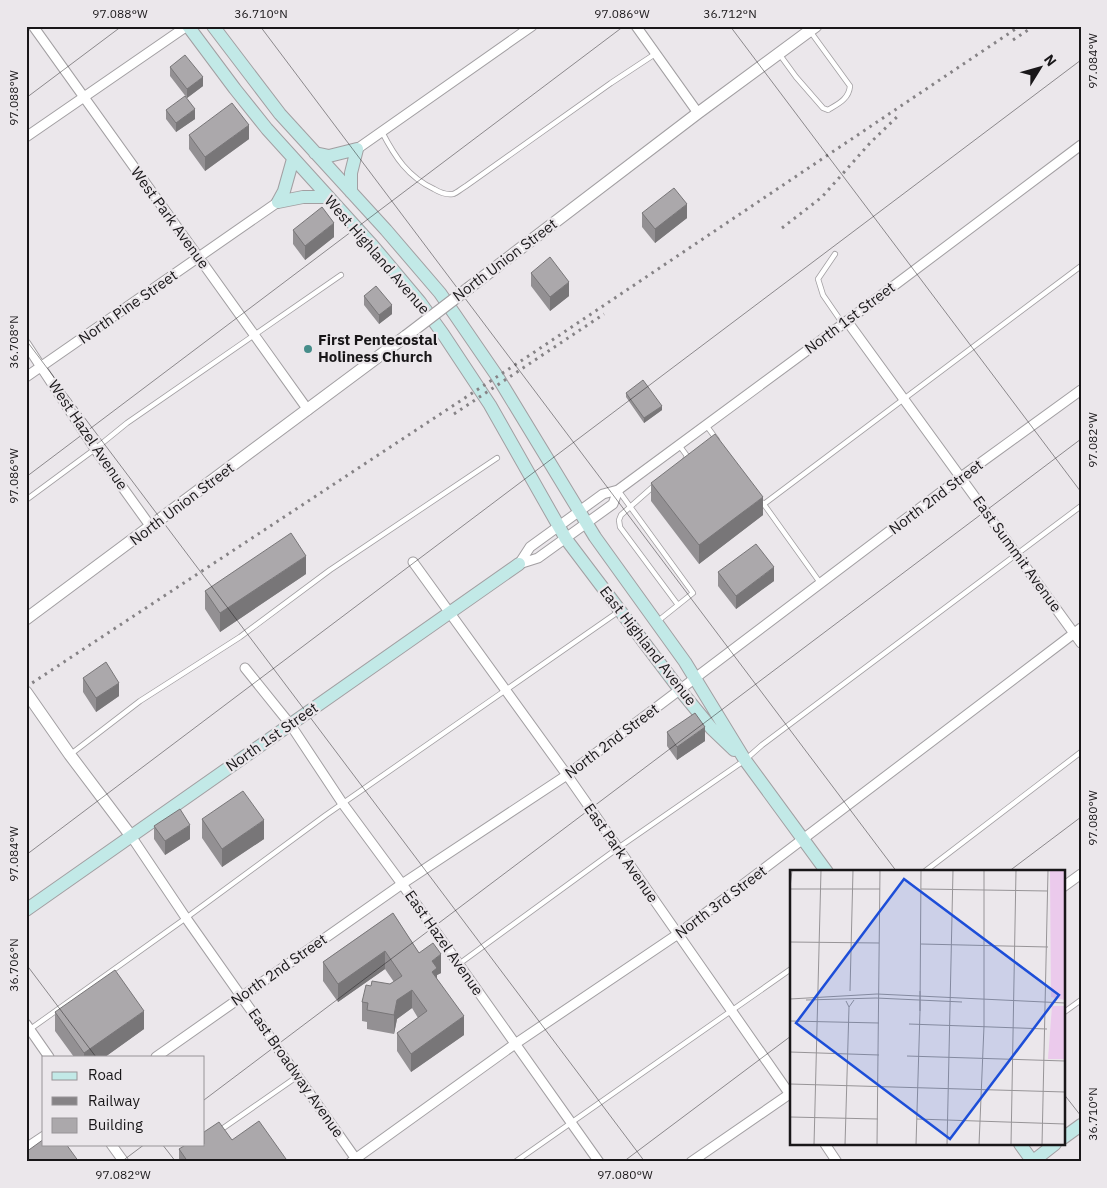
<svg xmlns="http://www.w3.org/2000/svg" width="1107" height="1188" font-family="'IBM Plex Sans',sans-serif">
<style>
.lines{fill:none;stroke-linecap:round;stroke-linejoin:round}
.service-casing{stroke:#a29fa2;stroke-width:6}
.minor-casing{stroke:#a29fa2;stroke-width:11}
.tertiary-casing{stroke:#a29fa2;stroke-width:13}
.secondary-casing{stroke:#a29fa2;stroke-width:14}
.service{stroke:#fff;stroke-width:4.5}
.minor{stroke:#fff;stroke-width:9}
.tertiary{stroke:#fff;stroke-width:11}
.secondary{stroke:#c2e9e7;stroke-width:12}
.rail{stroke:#868386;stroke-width:3;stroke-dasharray:2.5 5;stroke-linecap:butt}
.tertiary-bridge-casing{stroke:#a29fa2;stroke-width:13;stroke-linecap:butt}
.tertiary-bridge{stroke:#fff;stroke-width:11}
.wall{fill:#939093}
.shaded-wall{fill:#787678}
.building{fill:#aba8ab;stroke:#787678}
.ticks{fill:none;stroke:#191719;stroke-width:1;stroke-opacity:0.45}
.poi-dot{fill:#468d8a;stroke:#ebe7eb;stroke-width:2}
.labels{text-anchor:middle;stroke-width:4.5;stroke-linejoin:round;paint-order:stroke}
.street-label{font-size:15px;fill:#191719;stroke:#ebe7eb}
.poi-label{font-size:15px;font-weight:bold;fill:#191719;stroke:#ebe7eb;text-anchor:start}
.inset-road{fill:none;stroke:#979497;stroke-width:1}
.view{fill:#1d4ed8;fill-opacity:0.15;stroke:#1d4ed8;stroke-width:2.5}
.inset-edge{fill:none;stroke:#191719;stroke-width:2.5}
.neatline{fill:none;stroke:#191719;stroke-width:2}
.ticks-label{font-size:12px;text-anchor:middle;fill:#191719}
</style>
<rect width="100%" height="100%" fill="#ebe7eb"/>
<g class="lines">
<defs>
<path id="service" d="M780 55 796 77 823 108 828 110C838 104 849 99 850 86L810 31
M382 132C395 157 408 177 434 189 439 192 447 195 453 194 457 193 462 188 466 186L611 83 655 54
M835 254 818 279 823 295 843 324
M706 425 717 440
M679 445 687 456 685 460
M656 484 621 515 619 520 620 527 678 605
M618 490 693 593 658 621
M26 500 95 449 127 423 341 275
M763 503 821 584
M764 504 1081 266
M71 754 140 701 240 637 330 570 497 458
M924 872 1081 752
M459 964 618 848 745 760 762 745 1081 506
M1063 1013 1081 1000
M29 1030 186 918 326 815 618 612
M219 1131 298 1076
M515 1162 791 969"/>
<path id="minor" d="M33 26 308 410
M636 26 698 113
M26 137 187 26
M357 149 532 26
M847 321 1081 643
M26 344 95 449 151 527
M26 377 278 202
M413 562 567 775 791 1096
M519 564 530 547 603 494 618 490 843 324 1081 145
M519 564 538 558 613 504 618 490
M245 668 290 724 343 804 402 884 599 1162
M131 836 186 918 358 1162
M1063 887 1081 874
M26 1024 49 1057
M156 1057 402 884 567 775 961 477 1081 390
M111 1144 124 1162
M825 1144 837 1162
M26 1148 44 1136
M351 1162 515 1044 678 934 1081 628
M691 1162 791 1093"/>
<path id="tertiary" d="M470 287 698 113 816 26
M26 619 406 336
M26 692 70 755 131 836"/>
<path id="secondary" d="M188 26 235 89 267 129 373 246 420 302 443 334 490 405 566 539 680 690 712 729 734 750
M213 26 280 114 386 230 440 293 497 376 595 537 685 662 745 760 827 872
M315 153 329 156 357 149 351 173V192
M278 202 303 197H328
M278 202 284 191 293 159
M26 910 519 564
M1063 1138 1081 1125
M1020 1144 1033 1162
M1032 1162 1055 1144"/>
</defs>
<use href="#service" class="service-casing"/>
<use href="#minor" class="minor-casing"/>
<use href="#tertiary" class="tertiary-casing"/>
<use href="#secondary" class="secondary-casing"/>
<use href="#service" class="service"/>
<use href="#minor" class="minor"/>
<use href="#tertiary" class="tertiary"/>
<use href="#secondary" class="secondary"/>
<path class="rail" d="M1013 40 1034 26
M782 228 822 197 870 143 899 115
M454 414 604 314
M26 687 527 357 1020 26"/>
<defs>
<path id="tertiary-bridge" d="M406 336 470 287"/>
</defs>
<use href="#tertiary-bridge" class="tertiary-bridge-casing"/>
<use href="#tertiary-bridge" class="tertiary-bridge"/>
</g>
<path class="wall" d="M170 67 203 86 187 98 170 76Z
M166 110 195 119 176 132 166 119Z
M189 135 249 139 205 171 189 149Z
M642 213 687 218 655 243 642 227Z
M293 230 334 237 305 260 293 244Z
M531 273 569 296 550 311 531 286Z
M364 296 392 314 379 324 364 305Z
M626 393 662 410 644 423 626 397Z
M651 483 763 515 699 564 651 501Z
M718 572 774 581 736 609 718 586Z
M306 574 220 632 205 609V591Z
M83 678 119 696 96 712 83 692Z
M667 732 705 741 677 760 667 746Z
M202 819 264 839 222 867 202 838Z
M154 826 190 839 165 855 154 839Z
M393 913 419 953 441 973 437 975V979L464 1035 411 1072 397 1051V1033L418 1018 412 1008 397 1019 394 1034 367 1029V1022L362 1021V1002L371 986 390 984 394 982 385 969 338 1002 323 981V962Z
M55 1012 144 1029 105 1057H74L55 1031Z
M232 1140 286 1162H179V1149Z"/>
<path class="shaded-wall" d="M203 77V86L187 98V89Z
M195 109V119L176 132V123Z
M249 125V139L205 171V157Z
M687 204V218L655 243V229Z
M334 223V237L305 260V246Z
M569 282V296L550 311V297Z
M392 305V314L379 324V315Z
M662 406V410L644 423V418Z
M763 497V515L699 564V545Z
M306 556V574L220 632V613Z
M774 567V581L736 609V596Z
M119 683V696L96 712V698Z
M705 727V741L677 760V747Z
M264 820V839L222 867V849Z
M190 825V839L165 855V841Z
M385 951V969L338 1002V984Z
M441 954V973L437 975V987L432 990V961Z
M412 990V1008L397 1019 394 1034V1015L397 1000Z
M144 1011V1029L105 1057H84V1053Z
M464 1016V1035L411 1072V1054Z"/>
<path class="building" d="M185 55 203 77 187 89 170 67Z
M185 96 195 109 176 123 166 110Z
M232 103 249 125 205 157 189 135Z
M674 188 687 204 655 229 642 213Z
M322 207 334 223 305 246 293 230Z
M550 257 569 282 550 297 531 273Z
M376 286 392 305 379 315 364 296Z
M643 380 662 406 644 418 626 393Z
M715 434 763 497 699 545 651 483Z
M291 533 306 556 220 613 205 591Z
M756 544 774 567 736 596 718 572Z
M106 662 119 683 96 698 83 678Z
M695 713 705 727 677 747 667 732Z
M243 791 264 820 222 849 202 819Z
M180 809 190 825 165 841 154 826Z
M393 913 419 953 433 943 441 954 432 961 437 968 432 972 464 1016 411 1054 397 1033 427 1011 412 990 397 1000 394 1015 367 1010 368 1003 362 1002 366 985 371 986 372 981 390 984 402 976 385 951 338 984 323 962Z
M115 970 144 1011 84 1053 55 1012Z
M259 1121 286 1159 282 1162H188L179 1149 187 1144H204V1132L219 1122 232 1140Z
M44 1139V1144H66L79 1162H26V1152Z"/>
<path class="ticks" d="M260 26 897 872M730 26 1081 492M26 98 122 26M26 340 645 1162M26 477 624 26M26 855 1081 60M1008 872 1081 817M26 964 96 1057M1063 1093 1081 1116M204 1100 1081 439M162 1144 176 1162M121 1162 145 1144M623 1162 791 1036"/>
<circle class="poi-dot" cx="308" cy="349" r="5"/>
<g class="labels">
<g class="street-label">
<text transform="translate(170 218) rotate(54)" y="5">West Park Avenue</text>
<text transform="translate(377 255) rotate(49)" y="5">West Highland Avenue</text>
<text transform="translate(505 260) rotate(-37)" y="5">North Union Street</text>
<text transform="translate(128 307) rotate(-35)" y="5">North Pine Street</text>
<text transform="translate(850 318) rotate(-37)" y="5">North 1st Street</text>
<text transform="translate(88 435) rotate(56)" y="5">West Hazel Avenue</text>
<text transform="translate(936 497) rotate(-37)" y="5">North 2nd Street</text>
<text transform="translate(182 504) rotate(-37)" y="5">North Union Street</text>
<text transform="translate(1017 554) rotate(54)" y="5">East Summit Avenue</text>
<text transform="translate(648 646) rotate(52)" y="5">East Highland Avenue</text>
<text transform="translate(272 737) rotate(-35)" y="5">North 1st Street</text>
<text transform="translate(612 741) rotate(-37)" y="5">North 2nd Street</text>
<text transform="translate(621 853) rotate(55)" y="5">East Park Avenue</text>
<text transform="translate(721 902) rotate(-37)" y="5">North 3rd Street</text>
<text transform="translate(444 943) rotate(55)" y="5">East Hazel Avenue</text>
<text transform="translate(279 970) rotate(-35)" y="5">North 2nd Street</text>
<text transform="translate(296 1073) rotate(55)" y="5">East Broadway Avenue</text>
</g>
<g class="poi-label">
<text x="318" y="345">First Pentecostal<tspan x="318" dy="17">Holiness Church</tspan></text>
</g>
</g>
<g transform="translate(790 870)">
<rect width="275" height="275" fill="#ebe7eb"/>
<path d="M260 0H275V130L261 127ZM262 136H275V189H258Z" fill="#ebcaec"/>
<path class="inset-road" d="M0 18 2 0M0 19H90M131 19 258 21M0 72 89 73M131 74 258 77M60 121 63 0M0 129 87 124 275 133M16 130 86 128 172 132M56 131 59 137 64 130M130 141 131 0M130 141V121M0 151 89 153M119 154 257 159M0 182 89 185M117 186 275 191M0 214 275 222M0 247 88 249M127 249 275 254M24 275 31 0M55 275 59 137M87 275 90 0M126 275 130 141M157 275 163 0M189 275 194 156V0M221 275 226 0M252 275 258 0"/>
<path class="view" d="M114 9 269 125 160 269 6 153Z"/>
<rect width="275" height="275" class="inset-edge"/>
</g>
<rect width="1107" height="1188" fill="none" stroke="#ebe7eb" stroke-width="55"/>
<rect x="42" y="1056" width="162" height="90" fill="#ebe7eb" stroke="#979497"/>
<rect x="52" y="1072" width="25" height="8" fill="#c2e9e7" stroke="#979497"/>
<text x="88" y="1080" font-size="15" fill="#191719">Road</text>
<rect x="52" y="1097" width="25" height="8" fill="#868386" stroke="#979497"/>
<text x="88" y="1106" font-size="15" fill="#191719">Railway</text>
<rect x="52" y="1118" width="25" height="15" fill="#aba8ab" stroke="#979497"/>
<text x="88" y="1130" font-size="15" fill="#191719">Building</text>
<g transform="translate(1040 68) rotate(53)" stroke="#ebe7eb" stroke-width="4" paint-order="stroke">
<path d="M0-4L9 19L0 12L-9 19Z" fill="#191719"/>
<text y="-8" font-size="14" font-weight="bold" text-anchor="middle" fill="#191719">N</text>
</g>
<rect x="28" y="28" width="1052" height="1132" class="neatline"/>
<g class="ticks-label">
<text x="120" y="18">97.088°W</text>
<text x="261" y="18">36.710°N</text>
<text x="622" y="18">97.086°W</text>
<text x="730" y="18">36.712°N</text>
<text transform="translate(1093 61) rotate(-90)" y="4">97.084°W</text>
<text transform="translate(14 98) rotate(-90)" y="4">97.088°W</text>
<text transform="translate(14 342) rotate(-90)" y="4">36.708°N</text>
<text transform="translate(1093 440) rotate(-90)" y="4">97.082°W</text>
<text transform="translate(14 476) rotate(-90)" y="4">97.086°W</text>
<text transform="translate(1093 818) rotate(-90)" y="4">97.080°W</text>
<text transform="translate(14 854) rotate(-90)" y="4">97.084°W</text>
<text transform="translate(14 965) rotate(-90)" y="4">36.706°N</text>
<text transform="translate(1093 1114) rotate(-90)" y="4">36.710°N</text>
<text x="123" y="1179">97.082°W</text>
<text x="625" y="1179">97.080°W</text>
</g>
</svg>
